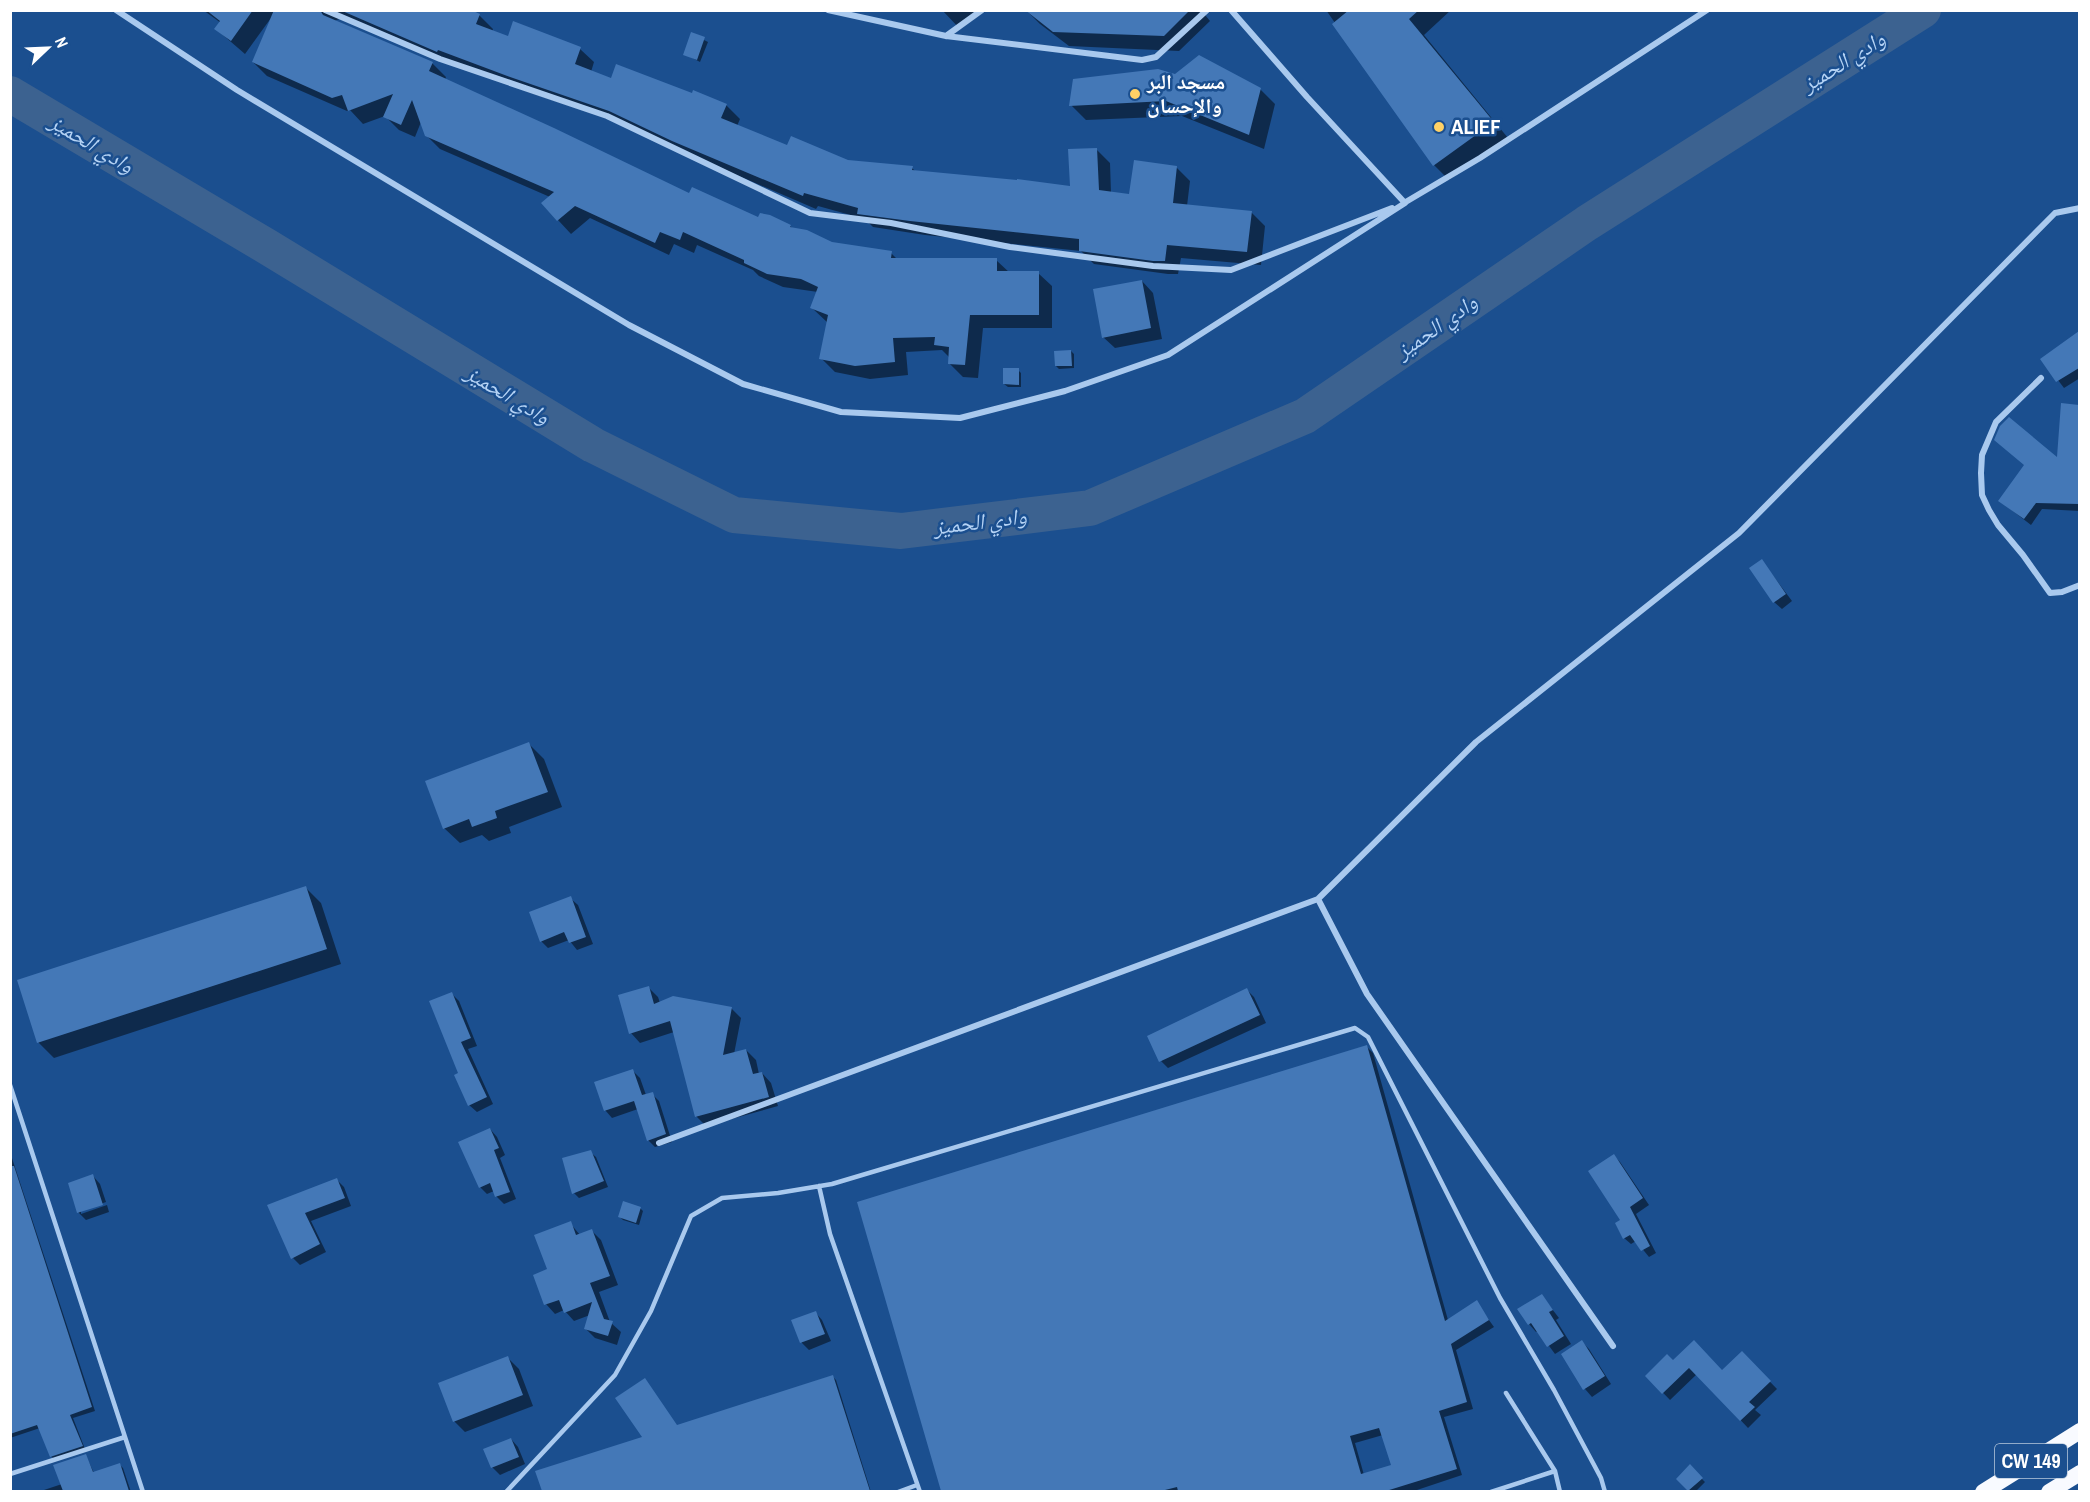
<svg xmlns="http://www.w3.org/2000/svg" width="2090" height="1502" font-family="'Archivo Narrow','Noto Naskh Arabic',sans-serif">
<style>
.shadow{fill:#0007;fill-rule:evenodd}
.lines{fill:none;stroke-linecap:round;stroke-linejoin:round}
.river{stroke:#3c6290;stroke-width:36}
.building{fill:#4478b7;fill-rule:evenodd}
.service{stroke:#a9c9ee;stroke-width:4.5}
.minor{stroke:#a9c9ee;stroke-width:6}
.trunk{stroke:#f8faff;stroke-width:16}
.poi-dot{fill:#ffd166;stroke:#1b4f8f;stroke-width:2}
.labels{text-anchor:middle;stroke-width:5;stroke-linejoin:round;paint-order:stroke}
.shield{fill:#1b4f8f;stroke:#bbcadd;stroke-width:1.5}
.shield-label{font-size:20px;font-weight:bold;fill:#fff}
.poi-label{font-size:21px;font-weight:bold;fill:#fff;stroke:#1b4f8f;text-anchor:start}
.water-label{font-size:22px;font-style:italic;fill:#b5d3f5;stroke:#1b4f8f}
</style>
<rect width="100%" height="100%" fill="#1b4f8f"/>
<path class="shadow" d="M203 10H467L479 15 493 29 492 32 508 38 514 23 580 49 594 62 591 72 612 80 693 95 726 105 740 119 737 126 788 147 847 161 912 168 916 172 1071 187 1096 149 1110 163 1111 193 1131 195 1177 168 1190 181 1187 206 1251 212 1265 226 1261 265 1181 258 1178 274H1168L1094 264 1081 251 925 235 873 227 865 219 818 206 816 209 688 154 624 124 528 92 342 18 334 21 432 63 446 77 445 80 690 195 759 219 790 226 793 229 831 243 891 253 898 260H996L1010 273H1038L1052 286V328H983L978 378 963 377 949 363 950 358 942 350 906 352 908 375 870 379 835 372 821 358 828 323 812 308 818 292 783 287 759 276 753 270 697 245 694 253 674 244 669 255 590 218 571 234 558 220 550 197 440 149 426 135 421 122 415 137 399 130 385 116 363 124 350 110 347 111 267 76 253 62 271 18 245 54 216 29 221 23Z
M942 10H987L960 29Z
M1026 10H1201L1210 21 1179 51 1069 46 1040 24Z
M1326 10H1451L1424 35 1508 138 1449 180 1434 165Z
M692 34 708 42 700 62 685 54Z
M1260 89 1275 104 1264 149 1182 116 1086 120 1071 105Z
M1142 281 1153 293 1162 339 1115 348 1103 337Z
M2080 333V378L2064 388 2042 359Z
M1071 351 1074 354V368L1059 369 1056 366Z
M1018 370 1021 373V387H1008L1004 384Z
M2061 418 2080 420V511L2042 509 2031 525 2000 501 2058 460Z
M1762 561 1792 601 1782 609 1774 602Z
M529 744 544 759 562 807 509 827 511 833 489 841 482 835 460 843 444 828Z
M306 888 321 903 341 964 54 1058 39 1043 19 981Z
M570 898 578 905 593 944 577 950 569 940 548 948 541 941Z
M649 988 658 997 660 1003 731 1008 741 1018 734 1054 746 1050 756 1060 759 1074 762 1073 771 1083 778 1106 706 1126 696 1116 674 1032 640 1043 631 1033Z
M1247 990 1254 997 1266 1023 1168 1068 1161 1061Z
M452 994 459 1001 477 1046 468 1049 493 1104 477 1112 469 1105 460 1073Z
M1366 1046 1373 1053 1448 1320 1476 1302 1494 1327 1456 1350 1473 1409 1444 1417 1462 1475 1411 1492H943L859 1203ZM1383 1435 1393 1466 1364 1475 1355 1443Z
M633 1071 640 1078 646 1095 652 1094 659 1101 672 1142 655 1147 648 1140 638 1109 612 1118 605 1110Z
M490 1129 497 1137 505 1155 500 1158 516 1199 504 1204 496 1196 494 1191 487 1194 480 1187Z
M10 1152 95 1411 73 1418 85 1449 54 1459 51 1456 40 1428 10 1438Z
M590 1152 596 1157 608 1187 579 1198 574 1193Z
M1614 1156 1620 1162 1649 1205 1636 1214 1656 1253 1649 1257 1636 1241 1631 1244 1624 1238Z
M93 1176 100 1184 106 1202 81 1211V1214L107 1205 109 1212 86 1220 79 1213 69 1184Z
M337 1180 344 1187 351 1206 311 1221 326 1252 300 1265 293 1258 269 1206Z
M640 1208 643 1211 639 1225 623 1220 620 1217Z
M570 1223 580 1235 591 1230 601 1240 618 1285 599 1292 610 1322 621 1332 617 1345 595 1338 586 1329 590 1315 574 1321 564 1310 555 1314 546 1304 535 1275 549 1270Z
M1542 1296 1559 1318 1556 1320 1571 1344 1555 1354 1538 1331 1536 1332 1529 1324 1519 1310Z
M815 1312 822 1320 831 1341 809 1350 802 1343 793 1321Z
M1582 1342 1589 1349 1611 1384 1592 1397 1585 1389 1563 1354Z
M1742 1353 1777 1389 1755 1410 1761 1415 1748 1428 1697 1374 1670 1400 1647 1376 1673 1362 1723 1372Z
M508 1358 519 1369 533 1406 465 1432 454 1421Z
M832 1376 836 1380 871 1492H543L537 1472Z
M511 1439 518 1447 525 1464 500 1475 492 1467Z
M86 1456 94 1473 120 1465 123 1468 131 1492H38L62 1484Z
M1690 1467 1705 1482 1695 1492H1690L1678 1479Z"/>
<g class="lines">
<path class="river" d="M10 94 266 246 593 445 734 515 901 531 1090 508 1305 416 1587 223 1923 10"/>
</g>
<path class="building" d="M206 10H253L231 41 214 29 220 21Z
M274 10H320L323 15 433 62 429 71 554 128 689 193 692 187 758 217 760 213 770 215 791 225 790 227 807 230 832 242 892 251 891 258H997V271H1039V315H970L965 365 948 364 949 347 934 345 935 337 893 338 895 362 855 366 819 359 828 315 810 308 818 287 801 279 767 274 744 263V260L683 232 680 240 660 232 655 243 575 206 557 221 541 203 554 192 425 136 412 100 401 125 383 117 393 94 348 111 342 95 332 98 252 62Z
M340 10H471L480 14 476 24 508 36 513 21 581 47 575 64 611 78 616 64 692 93 693 90 727 104 721 118 787 145 791 136 848 160 913 166 912 170 1017 180V179L1070 186 1068 149 1097 148 1099 190 1129 194 1134 160 1177 166 1173 203 1252 211 1247 252 1167 245 1165 261H1153L1079 251V239L910 221 857 214 858 208 804 193 803 196 672 141 609 111 513 78 438 50 437 52Z
M1025 10H1190L1164 36 1053 32Z
M1349 10H1419L1409 19 1494 122 1433 166 1332 24Z
M691 32 705 37 697 60 683 55Z
M1199 55 1261 88 1249 135 1166 101 1069 106 1073 79 1158 69 1175 74Z
M1142 280 1151 328 1102 338 1093 289Z
M2079 331V368L2056 382 2040 359Z
M1071 350 1072 366H1055L1054 351Z
M1003 368H1019V385L1003 384Z
M2061 403 2079 405V504L2036 503 2024 519 1998 501 2024 465 1994 440 2000 426 2009 417 2057 457Z
M1762 559 1786 594 1773 603 1749 568Z
M529 742 548 792 495 811 497 818 472 827 469 819 443 829 425 781Z
M306 886 327 949 37 1043 17 980Z
M571 896 586 937 569 943 564 932 540 942 529 912Z
M649 986 654 1004 673 996 732 1007 723 1055 746 1049 753 1074 762 1072 769 1097 695 1117 670 1021 629 1034 618 995Z
M1247 988 1260 1015 1159 1062 1147 1036Z
M452 992 471 1038 461 1042 487 1097 468 1106 454 1075 458 1073 429 1001Z
M1367 1045 1445 1321 1477 1300 1489 1320 1451 1344 1467 1402 1439 1411 1457 1469 1386 1491H1178L1177 1487 1161 1491H941L857 1202ZM1379 1428 1391 1465 1361 1474 1350 1436Z
M633 1069 642 1095 653 1092 666 1134 647 1141 634 1101 604 1111 594 1082Z
M490 1128 499 1148 494 1150 510 1192 495 1197 490 1183 479 1188 458 1142Z
M591 1150 604 1181 572 1194 562 1158Z
M1614 1154 1643 1198 1630 1207 1650 1246 1641 1251 1630 1235 1623 1239 1615 1223 1620 1220 1588 1171Z
M10 1166H14L92 1407 70 1415 83 1446 50 1457 37 1425 10 1434Z
M93 1174 103 1205 77 1213 68 1183Z
M337 1178 345 1198 305 1213 320 1244 291 1259 267 1205Z
M623 1201 641 1207 636 1223 618 1217Z
M571 1221 576 1235 592 1229 610 1276 590 1283 604 1319 613 1321 608 1336 584 1329 592 1302 564 1313 559 1300 544 1305 533 1275 547 1269 534 1235Z
M1542 1294 1553 1310 1549 1312 1564 1336 1547 1347 1531 1323 1528 1325 1517 1309Z
M816 1311 825 1334 800 1343 791 1320Z
M1582 1340 1605 1376 1583 1390 1561 1354Z
M1694 1340 1722 1370 1742 1351 1771 1381 1749 1402 1755 1407 1740 1421 1689 1368 1662 1394 1645 1376 1667 1354 1673 1360Z
M508 1356 523 1395 453 1422 438 1383Z
M833 1375 870 1491H542L535 1471 642 1437 615 1398 645 1378 677 1425Z
M511 1438 519 1457 491 1468 483 1449Z
M86 1454 93 1472 120 1463 129 1491H63L53 1465Z
M1690 1464 1703 1478 1688 1491 1676 1479Z"/>
<g class="lines">
<path class="service" d="M10 1085 143 1492
M819 1186 830 1234 920 1492
M1506 1393 1555 1471
M10 1474 125 1437
M506 1492 615 1375 651 1311 691 1216 722 1198 778 1193 832 1184 1355 1028 1368 1037 1500 1298 1554 1390 1601 1478 1605 1492
M898 1492 917 1485
M1491 1492 1555 1471 1560 1492"/>
<path class="minor" d="M116 10 237 90 629 325 743 384 841 412 960 418 1065 391 1168 355 1405 203 1307 97 1231 10
M325 10 440 59 607 116 810 213 891 223 1010 247 1153 266 1231 270 1392 208
M828 10 946 36 1142 60 1156 57 1207 10
M946 36 982 10
M1404 203 1480 158 1707 10
M2041 378 1996 422 1982 455 1981 473 1982 495 1989 510 1998 525 2023 555 2050 593 2062 592 2080 585
M1318 899 1367 994 1613 1346
M659 1143 1318 899 1476 742 1739 533 2055 213 2080 208"/>
<path class="trunk" d="M1983 1492 2080 1431
M2049 1492 2080 1473"/>
</g>
<g class="poi-dot">
<circle cx="1135" cy="94" r="6"/>
<circle cx="1439" cy="127" r="6"/>
</g>
<g class="labels">
<rect class="shield" x="1995" y="1444" width="72" height="34" rx="4.5"/>
<g class="shield-label">
<text x="2031" y="1468">CW 149</text>
</g>
<g class="poi-label">
<text x="1147" y="89">مسجد البر<tspan x="1147" dy="24">والإحسان</tspan></text>
<text x="1451" y="134">ALIEF</text>
</g>
<g class="water-label">
<text transform="translate(1843 61) rotate(-32)" y="8">وادي الحميز</text>
<text transform="translate(92 143) rotate(31)" y="8">وادي الحميز</text>
<text transform="translate(1436 326) rotate(-35)" y="8">وادي الحميز</text>
<text transform="translate(508 394) rotate(31)" y="8">وادي الحميز</text>
<text transform="translate(980 521) rotate(-7)" y="8">وادي الحميز</text>
</g>
</g>
<rect width="2090" height="1502" fill="none" stroke="#ffffff" stroke-width="24"/>
<g transform="translate(48 48) rotate(67)" stroke="#1b4f8f" stroke-width="4.5" paint-order="stroke">
<path d="M0-4.5L10 22L0 15L-10 22Z" fill="#ffffff"/>
<text y="-9" font-size="16" font-weight="bold" text-anchor="middle" fill="#ffffff">N</text>
</g>
</svg>
